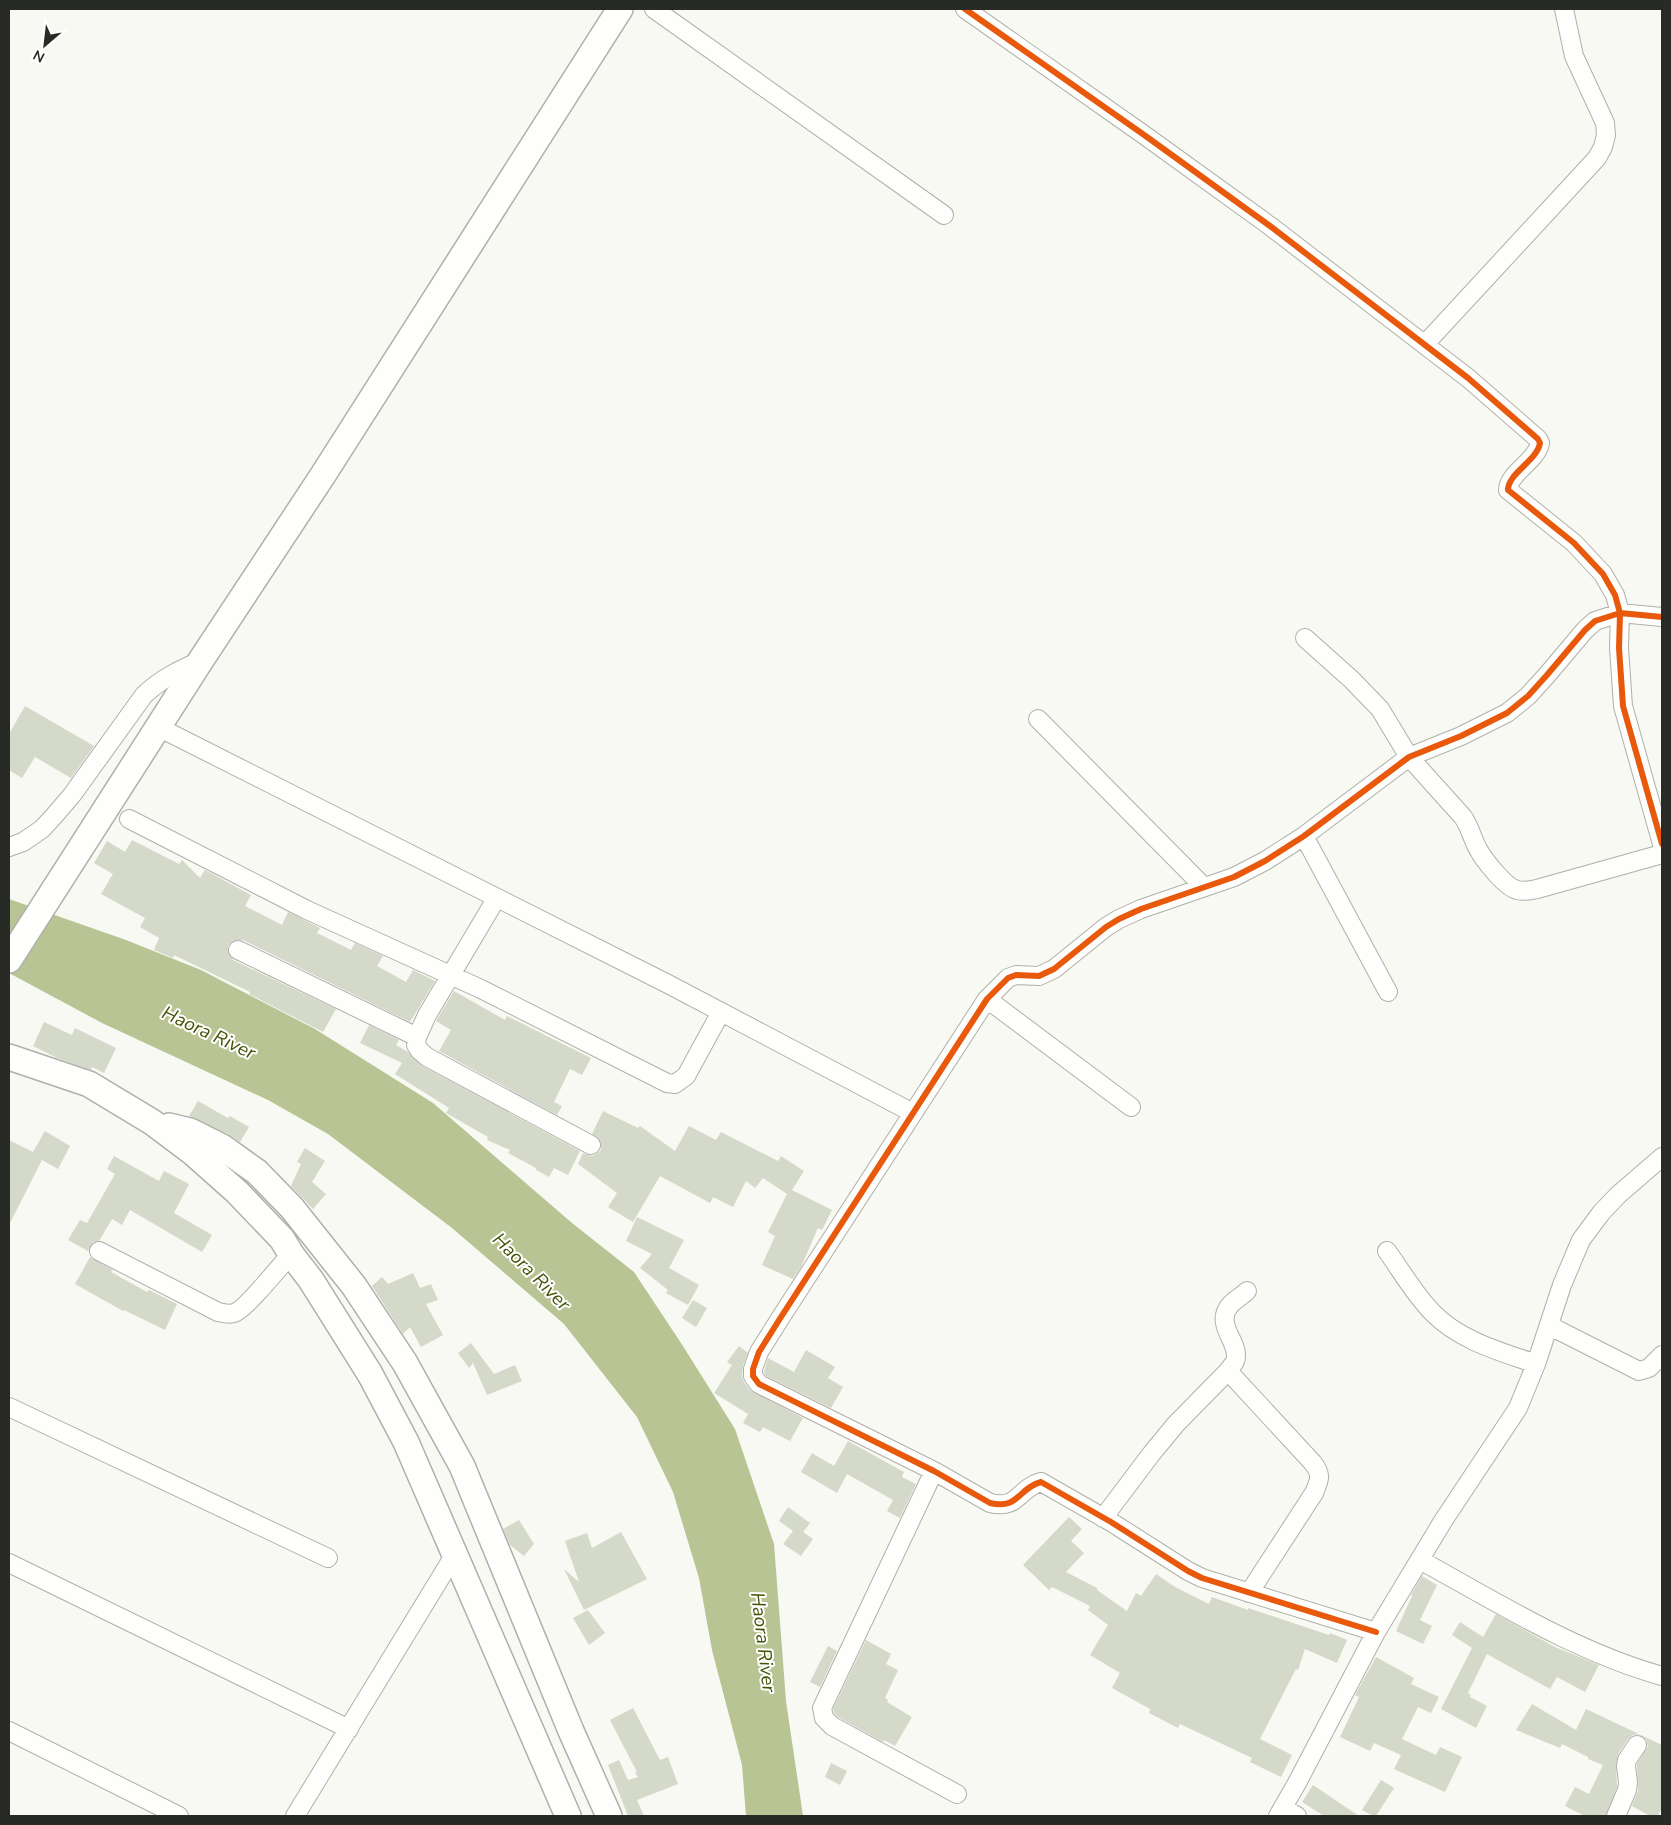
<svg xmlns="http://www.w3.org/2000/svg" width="1671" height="1825" font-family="'Nunito Sans',sans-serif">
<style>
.water{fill:#b9c494}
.building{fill:#d5d9c9}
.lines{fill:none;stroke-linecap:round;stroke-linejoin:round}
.street-casing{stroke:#aeb0ab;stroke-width:20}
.secondary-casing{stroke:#aeb0ab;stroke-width:28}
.street{stroke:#fefefd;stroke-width:18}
.secondary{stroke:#fefefd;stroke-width:25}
.cycleway-casing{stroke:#fff;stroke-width:9}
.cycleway{stroke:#e8590c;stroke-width:6}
.labels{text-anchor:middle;stroke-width:4;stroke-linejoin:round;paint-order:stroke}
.water-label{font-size:19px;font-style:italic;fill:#465205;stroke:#fff}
</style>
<rect width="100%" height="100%" fill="#f7f9f2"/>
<path class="water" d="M9 899 126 940 201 970 315 1029 433 1103 572 1223 634 1272 681 1343 735 1429 774 1544 786 1701 803 1816H746L742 1765 712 1650 699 1578 673 1492 637 1417 564 1324 452 1228 328 1134 268 1100 102 1023 9 973Z"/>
<path class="building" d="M25 706 94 746 71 778 35 757 22 778 9 770V734Z
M132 840 179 864 182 860 200 878 205 870 251 895 245 906 282 925 288 912 320 928 317 933 351 950 355 943 383 956 377 966 406 982 413 970 435 981 410 1022 243 940H237L232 942 228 946V951L233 960 336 1009 323 1032 249 994 250 992 174 955 173 958 154 950 159 938 140 927 145 918 101 894 113 874 94 863 107 841 125 852Z
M454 991 505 1020 507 1016 591 1058 582 1075 570 1069 554 1102 562 1106 557 1115 439 1051 451 1030 436 1021Z
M44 1022 72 1035 75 1028 116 1048 104 1073 92 1067 91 1070 57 1058 33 1046Z
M369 1025 399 1040 396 1045 408 1052 422 1066 580 1151 568 1175 554 1168 549 1177 536 1170V1168L508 1153 510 1150 487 1140 488 1137 446 1113 449 1108 395 1074 402 1063 360 1043Z
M198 1101 228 1118 230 1116 249 1127 240 1142 228 1134 189 1116Z
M603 1111 638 1128 640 1126 675 1151 689 1126 716 1140 721 1132 778 1161 781 1156 804 1171 792 1190 832 1210 822 1230 818 1228 801 1267 793 1279 762 1265 775 1236 768 1232 787 1194 763 1178 755 1188 746 1181 733 1207 713 1197 710 1203 660 1176 633 1222 608 1207 617 1193 578 1164 583 1153 592 1156 597 1154 601 1150 600 1140 592 1134Z
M45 1131 70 1146 58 1169 42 1160 9 1225V1140L33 1152Z
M305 1148 325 1161 312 1182 326 1194 313 1209 291 1186 301 1164 297 1162Z
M114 1156 159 1181 164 1171 189 1184 174 1213 212 1235 202 1252 130 1210 122 1225 112 1219 99 1241 93 1242 88 1251 68 1240 80 1220 87 1223 115 1174 107 1169Z
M637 1217 684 1240 669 1268 699 1285 688 1305 666 1293 668 1290 640 1268 652 1254 626 1241Z
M90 1257 113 1270 111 1272 147 1292 149 1290 177 1304 165 1330 124 1310 123 1311 75 1284Z
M413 1273 420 1288 431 1284 438 1300 426 1304 443 1335 421 1347 410 1327 403 1334 372 1286 382 1277 388 1284Z
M693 1300 707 1308 696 1327 682 1318Z
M471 1343 494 1374 515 1365 522 1381 487 1395 473 1363 469 1368 458 1353Z
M739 1346 748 1353 743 1366 742 1376 744 1382 750 1390 803 1418 790 1441 763 1427 760 1432 743 1423 748 1414 714 1393 732 1365 727 1362Z
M806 1350 835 1367 828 1378 843 1387 831 1408 766 1376 764 1372 768 1358 794 1372Z
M848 1441 904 1472 902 1477 916 1484 900 1518 887 1511 893 1500 847 1474 837 1493 801 1472 812 1453 834 1466Z
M788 1507 810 1523 803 1532 813 1539 801 1556 783 1544 793 1531 779 1521Z
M1069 1517 1082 1529 1071 1541 1084 1553 1066 1572 1097 1588V1590L1127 1611 1136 1593 1141 1596 1156 1574 1175 1587 1209 1604 1212 1597 1248 1610V1608L1329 1635 1330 1633 1347 1640 1337 1663 1305 1649 1298 1670 1296 1669 1260 1739 1292 1755 1281 1777 1250 1762 1252 1758 1180 1724 1178 1728 1149 1713 1150 1709 1112 1688 1120 1673 1090 1655 1108 1625 1088 1610 1090 1606 1052 1587 1049 1590 1023 1565Z
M519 1520 534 1544 524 1556 510 1545 503 1529Z
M621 1532 647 1579 584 1610 564 1569 579 1582 565 1541 587 1533 592 1548Z
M1422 1576 1437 1585 1420 1620 1432 1626 1423 1644 1396 1631 1412 1596 1411 1595Z
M588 1610 605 1633 589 1645 573 1618Z
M1496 1614 1555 1647 1599 1665 1585 1692 1557 1677 1550 1689 1487 1654 1468 1693 1471 1695 1470 1697 1487 1706 1476 1728 1441 1709 1472 1648 1452 1635 1460 1622 1483 1637Z
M866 1640 891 1654 886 1664 898 1670 885 1698 888 1700 887 1702 912 1717 895 1746 884 1740 883 1742 838 1717 834 1713 833 1709Z
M828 1646 837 1651 820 1687 810 1682Z
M1376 1657 1414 1678 1411 1684 1439 1697 1431 1713 1418 1707 1402 1739 1436 1755 1440 1747 1462 1757 1445 1792 1394 1769 1401 1755 1374 1743 1370 1751 1340 1737 1359 1697 1355 1695Z
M1532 1704 1576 1730 1586 1709 1662 1745V1808L1658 1816H1650L1632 1806 1638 1791 1637 1764 1648 1746 1646 1740 1638 1734 1633 1735 1628 1739 1618 1754 1616 1765 1617 1787 1606 1816H1585L1565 1806 1575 1787 1589 1794 1603 1765 1588 1759V1757L1562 1744 1560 1748 1516 1730Z
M633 1708 660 1760 668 1757 678 1784 637 1800 644 1816H628L608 1765 619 1760 628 1780 638 1777 635 1773 637 1772 610 1720Z
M831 1763 847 1771 840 1785 825 1777Z
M1381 1780 1394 1788 1376 1816H1373L1362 1810Z
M1313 1785 1359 1816H1324L1302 1802Z"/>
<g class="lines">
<defs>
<path id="street" d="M654 9 944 215
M965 9 1147 137 1270 226 1468 378 1538 439 1540 443C1537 461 1508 473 1508 490L1574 543 1603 574 1615 595 1620 613 1619 648 1623 706 1662 844
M1425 344 1597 158 1603 147 1606 135 1605 123 1574 56 1564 9
M1305 638 1352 680 1380 709 1409 757 1463 817C1470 827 1472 838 1478 849 1484 860 1505 887 1517 890 1524 892 1531 890 1537 889L1662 854
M1038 719 1204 887
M158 727 668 984 913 1113
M129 819 307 910 481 989 667 1083 675 1084 686 1076 721 1012
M1304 836 1388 992
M9 847 23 842 42 829 54 816 72 795 144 695C161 679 179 670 200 661
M496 899 427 1015 417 1037 416 1045 420 1051 427 1057 591 1145
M238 950 417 1037
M987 999 1131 1107
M99 1251 218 1312C223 1313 229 1315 234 1313 245 1310 281 1265 291 1254
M1387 1251C1402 1272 1415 1295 1433 1313 1460 1341 1502 1352 1536 1364
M1550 1326 1639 1371 1649 1368 1662 1355
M1228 1371 1313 1463C1322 1475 1320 1479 1314 1493L1249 1593
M9 1407 328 1558
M934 1471 822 1708 824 1718 832 1726 957 1794
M1103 1518 1152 1453 1176 1424 1228 1371C1230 1368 1234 1364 1235 1361 1242 1343 1212 1325 1231 1304 1236 1299 1242 1296 1247 1291
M1420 1560C1498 1603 1576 1652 1662 1676
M9 1563 349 1729
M1376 1632 1202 1578 1188 1571 1111 1522 1041 1482C1018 1488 1019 1510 990 1503L934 1471 759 1384 753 1376V1369L759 1352 781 1317 987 999 1008 978 1016 975 1039 976 1054 969 1106 927 1119 919 1141 909 1234 877 1265 861 1304 836 1409 757 1461 736 1507 713 1528 696 1547 675 1585 630 1595 621 1620 613 1662 617
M9 1731 179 1816
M1283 1808 1297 1816
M295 1816 455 1554
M1278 1816 1297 1783 1376 1632 1443 1521 1518 1408 1536 1364 1562 1285 1581 1240 1601 1213 1618 1195 1662 1157
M1616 1816 1627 1790 1628 1782 1626 1766 1627 1760 1637 1745"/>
<path id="secondary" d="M9 960 201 660 323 475 620 9
M9 1057 89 1084 152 1122 192 1152 237 1192 282 1239 291 1254 311 1280 370 1374 406 1442 568 1816
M169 1126 190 1131 222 1147 257 1172 292 1208 354 1286 405 1363 462 1466 571 1731 609 1816"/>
</defs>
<use href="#street" class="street-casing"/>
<use href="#secondary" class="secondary-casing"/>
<use href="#street" class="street"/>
<use href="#secondary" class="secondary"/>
<defs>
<path id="cycleway" d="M965 9 1147 137 1270 226 1468 378 1538 439 1540 443C1537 461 1508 473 1508 490L1574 543 1603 574 1615 595 1620 613 1619 648 1623 706 1662 844
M1376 1632 1202 1578 1188 1571 1111 1522 1041 1482C1018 1488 1019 1510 990 1503L934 1471 759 1384 753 1376V1369L759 1352 781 1317 987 999 1008 978 1016 975 1039 976 1054 969 1106 927 1119 919 1141 909 1234 877 1265 861 1304 836 1409 757 1461 736 1507 713 1528 696 1547 675 1585 630 1595 621 1620 613 1662 617"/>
</defs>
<use href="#cycleway" class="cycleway-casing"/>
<use href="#cycleway" class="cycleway"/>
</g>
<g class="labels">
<g class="water-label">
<text transform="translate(209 1032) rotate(25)" y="7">Haora River</text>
<text transform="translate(532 1271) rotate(45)" y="7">Haora River</text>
<text transform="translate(764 1642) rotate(83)" y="7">Haora River</text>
</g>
</g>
<rect width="1671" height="1825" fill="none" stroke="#282a25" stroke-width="20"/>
<g transform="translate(45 45) rotate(208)" stroke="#ffffff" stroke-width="4" paint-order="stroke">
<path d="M0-4L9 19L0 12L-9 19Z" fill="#282a25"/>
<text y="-8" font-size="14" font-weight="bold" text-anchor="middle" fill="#282a25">N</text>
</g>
</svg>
